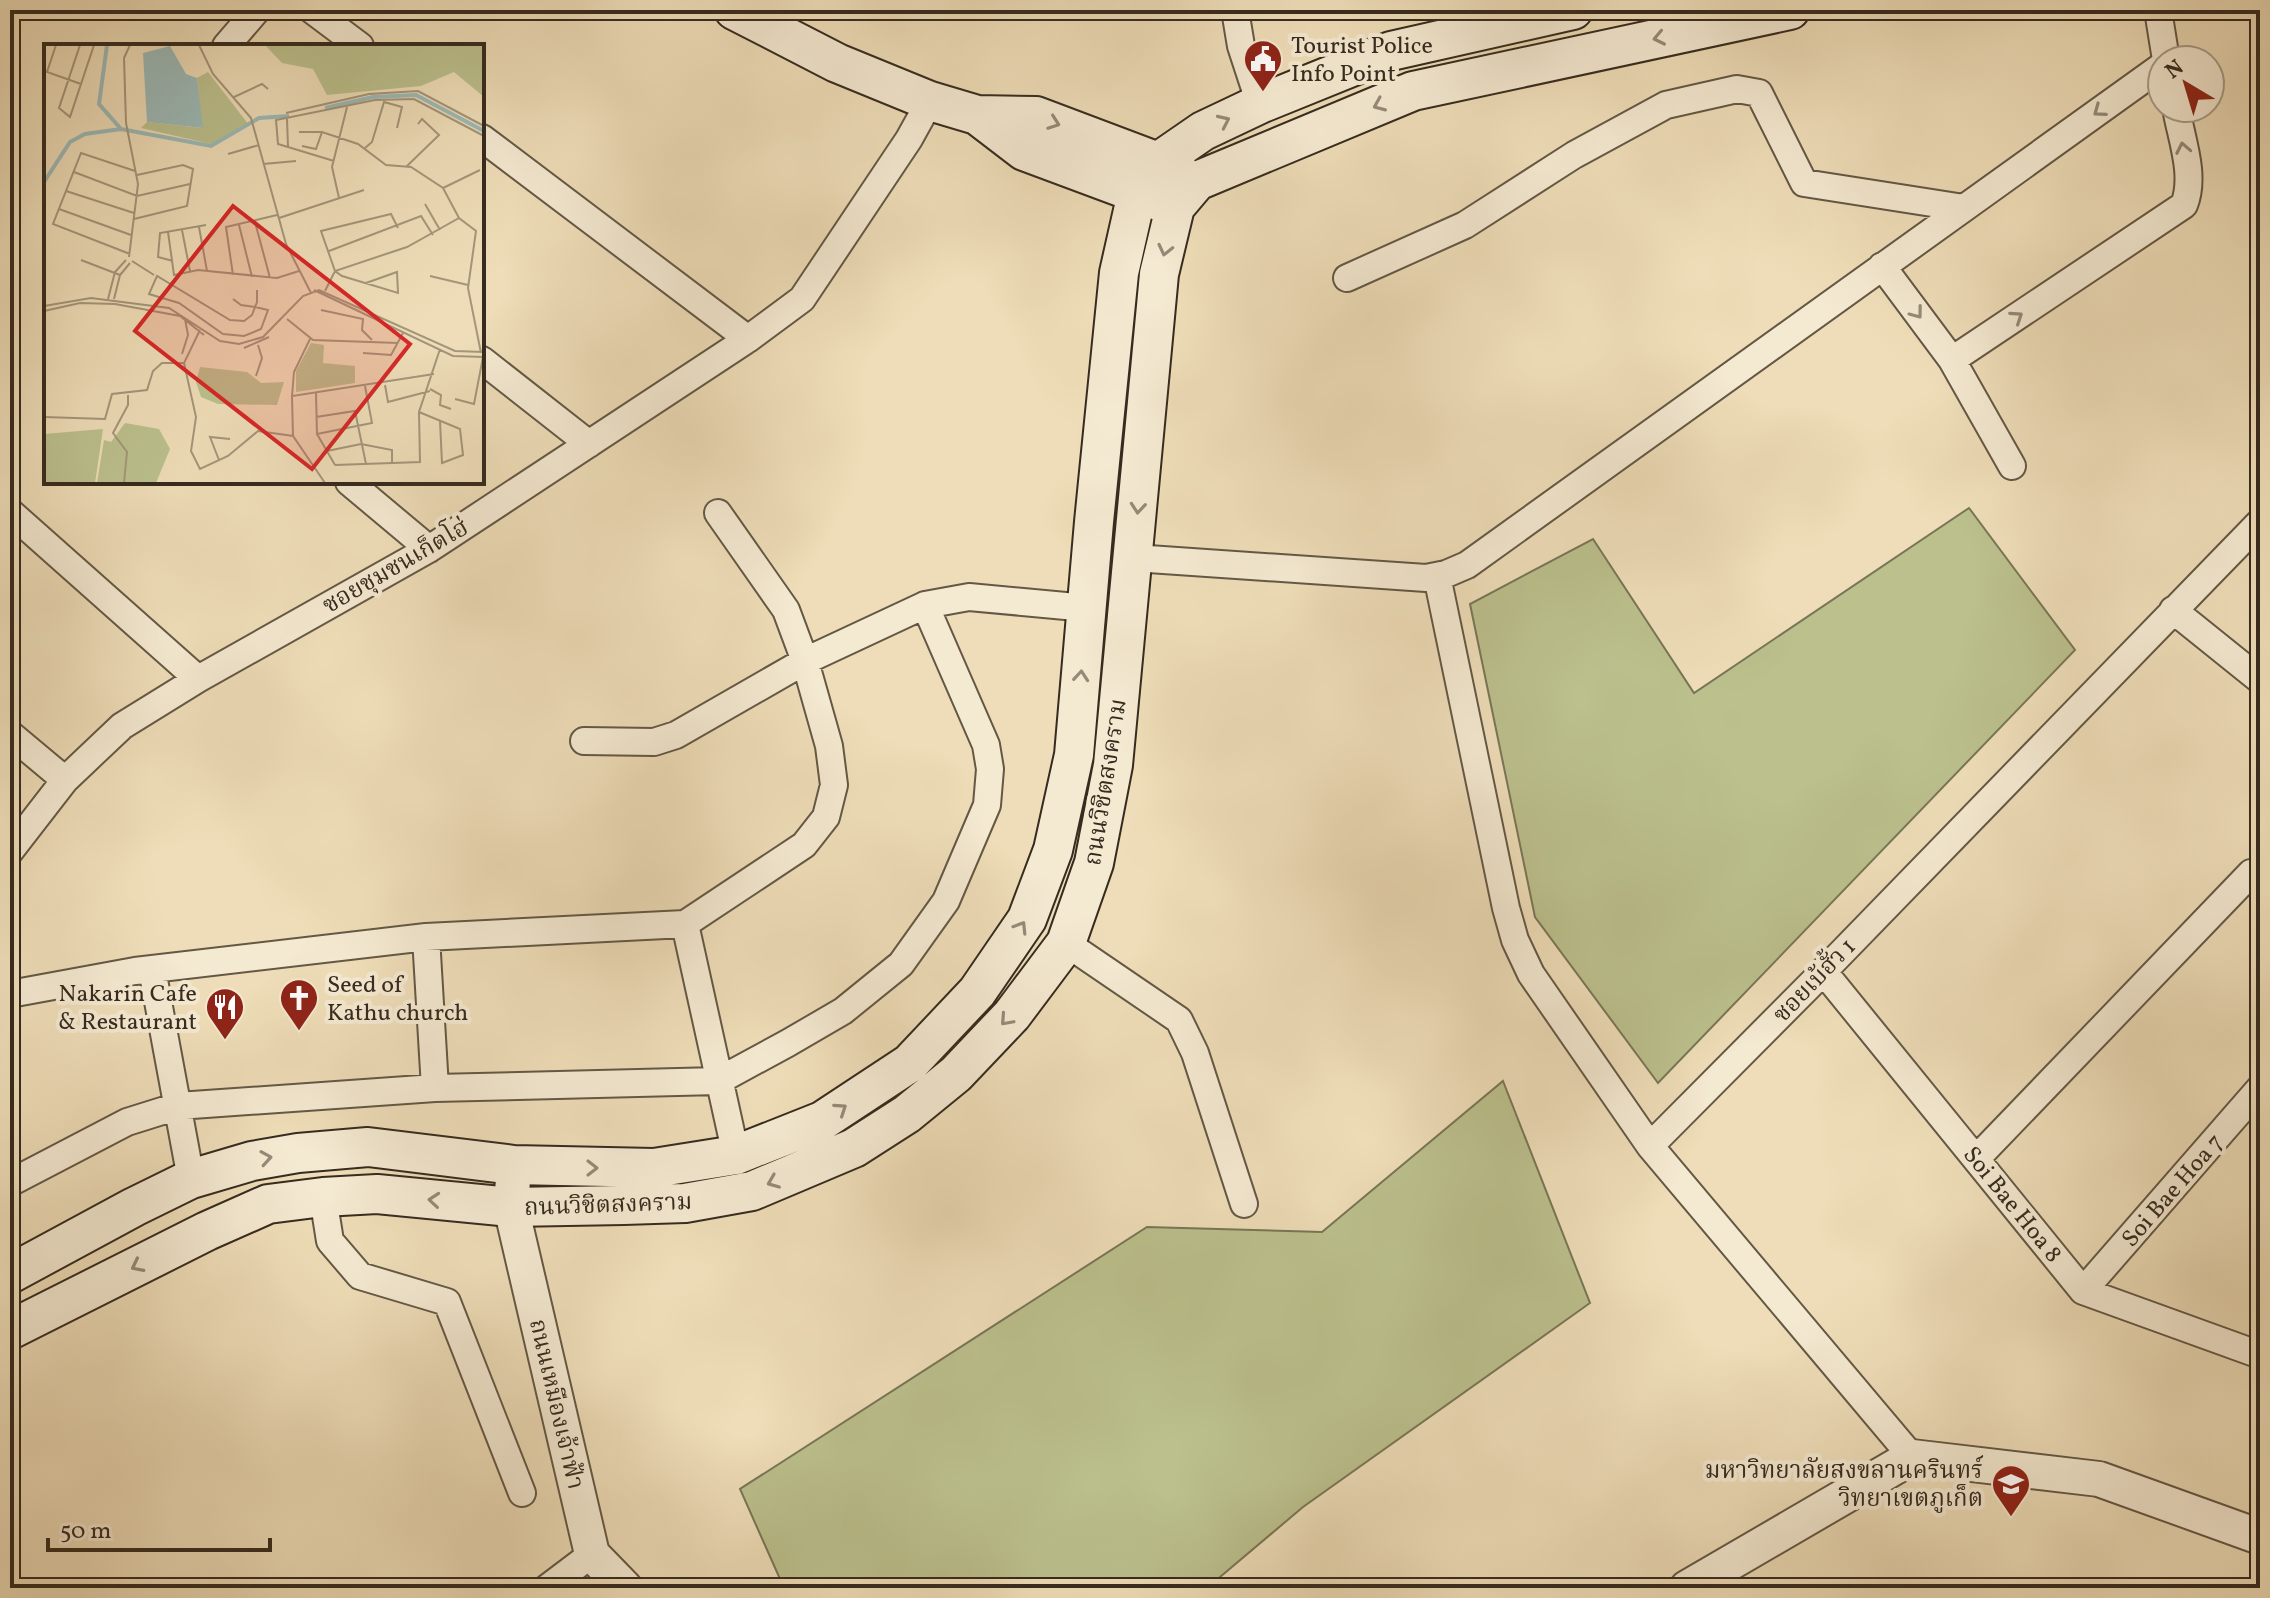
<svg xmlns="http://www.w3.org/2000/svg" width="2270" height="1598" font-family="Vollkorn,'Noto Serif Thai',serif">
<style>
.green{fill:#bbc08d;stroke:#787656;stroke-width:2}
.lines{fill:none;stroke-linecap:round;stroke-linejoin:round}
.minor-casing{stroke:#645845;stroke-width:30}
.tertiary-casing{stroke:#645845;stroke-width:38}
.secondary-casing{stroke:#362b1f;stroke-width:42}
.minor{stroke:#f4e9d1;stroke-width:26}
.tertiary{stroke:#f4e9d1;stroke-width:34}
.secondary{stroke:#f4e9d1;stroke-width:38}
.oneway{stroke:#958a78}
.labels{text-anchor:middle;stroke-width:8;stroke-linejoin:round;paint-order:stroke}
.poi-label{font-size:24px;fill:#362b1f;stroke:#f4e9d1;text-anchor:start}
.street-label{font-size:24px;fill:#362b1f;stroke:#f4e9d1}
.inset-river{fill:none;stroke:#9cbab8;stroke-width:4}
.inset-road{fill:none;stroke:#a4967b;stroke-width:2}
.view{fill:#d62828;fill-opacity:0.15;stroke:#d62828;stroke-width:4}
.inset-edge{fill:none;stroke:#362b1f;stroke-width:4}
</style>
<rect width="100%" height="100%" fill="#eeddb8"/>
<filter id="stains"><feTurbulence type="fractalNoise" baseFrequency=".0025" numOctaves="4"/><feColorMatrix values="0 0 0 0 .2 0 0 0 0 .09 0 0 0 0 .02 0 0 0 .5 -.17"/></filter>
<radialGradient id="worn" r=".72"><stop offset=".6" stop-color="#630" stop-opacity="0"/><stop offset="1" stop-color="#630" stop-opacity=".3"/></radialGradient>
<path class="green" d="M1969 508 2075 650 1658 1083 1535 917 1470 604 1593 539 1694 693Z
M1503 1081 1590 1303 1303 1507 1207 1588H784L740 1489 1147 1227 1322 1232Z"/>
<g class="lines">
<defs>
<path id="minor" d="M312 10 360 46
M1235 10 1241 46 1260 104
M2158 10 2166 60
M226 46 257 10
M482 138 748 339
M1882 266 1952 360 2012 466
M1347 278 1465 225 1574 155 1666 105 1737 89 1759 93 1804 183 1964 208
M482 360 589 444
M1952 360 2184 205C2196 175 2181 138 2176 108
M349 482 429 549
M10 512 198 679
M1134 558 1426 578 1446 574 1467 565 2162 66
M1437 576 1506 908 1515 940 1531 974 1650 1146
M925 605 969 597 1087 608
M2173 610 2260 680
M10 734 65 780
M10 851 65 780 122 726 198 679 429 549 748 339 802 299 909 139 930 101
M685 924 736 1155
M426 937 435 1088
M1066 943 1179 1020 1195 1053 1244 1204
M152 969 191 1179
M1823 971 2083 1291 2260 1355
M10 994 135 971 426 937 685 924 804 845 826 817 834 785 829 746 805 661 786 610 718 513
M1976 1159 2251 873 2260 881
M10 1183 127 1122 178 1106 435 1088 718 1081 788 1043 843 1011 901 964 946 901 987 805 990 769 986 745 925 605 805 661 676 735 654 742 584 741
M323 1197 330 1241 360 1276 447 1302 522 1493
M2083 1291 2260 1088
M1912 1457 1650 1146 1816 979 2260 522
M547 1588 592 1554"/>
<path id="tertiary" d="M514 1165 511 1207 592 1554 625 1588
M1687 1588 1912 1457 2099 1479 2260 1537"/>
<path id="secondary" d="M734 10 837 63 930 101 977 115 1036 116 1158 162 1180 173
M977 115 1024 151 1161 202
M10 1274 134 1207 191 1179 252 1161 298 1153 368 1147 514 1165 654 1168 736 1155 822 1121 910 1063 977 992 1027 919 1053 850 1074 755 1094 522 1119 273 1137 193 1158 162 1203 131 1260 104 1391 51 1573 10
M10 1330 207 1231 268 1204 323 1197 377 1194 511 1207 624 1205 685 1203 752 1191 854 1148 907 1114 956 1074 1012 1015 1066 943 1094 863 1113 765 1159 274 1175 207 1197 181 1413 91 1790 10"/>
</defs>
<use href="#minor" class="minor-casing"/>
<use href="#tertiary" class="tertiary-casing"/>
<use href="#secondary" class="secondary-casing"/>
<use href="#minor" class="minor"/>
<use href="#tertiary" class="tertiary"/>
<use href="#secondary" class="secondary"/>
</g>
<defs><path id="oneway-chevron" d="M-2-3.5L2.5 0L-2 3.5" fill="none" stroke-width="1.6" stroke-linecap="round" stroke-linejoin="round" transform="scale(2)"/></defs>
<g class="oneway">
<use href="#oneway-chevron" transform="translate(1659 38) rotate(168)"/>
<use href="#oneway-chevron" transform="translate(1379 105) rotate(157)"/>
<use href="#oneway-chevron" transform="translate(2099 111) rotate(144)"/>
<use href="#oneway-chevron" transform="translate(1224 121) rotate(-25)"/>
<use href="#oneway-chevron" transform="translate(1054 123) rotate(20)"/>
<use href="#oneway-chevron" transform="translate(2183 148) rotate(-101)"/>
<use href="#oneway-chevron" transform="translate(1165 250) rotate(103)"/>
<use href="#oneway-chevron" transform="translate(1917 313) rotate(53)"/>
<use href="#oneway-chevron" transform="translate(2017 317) rotate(-34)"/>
<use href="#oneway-chevron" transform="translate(1138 508) rotate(95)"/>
<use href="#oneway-chevron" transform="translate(1081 676) rotate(-85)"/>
<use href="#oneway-chevron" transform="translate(1021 927) rotate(-58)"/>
<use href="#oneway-chevron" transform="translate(1006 1020) rotate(132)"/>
<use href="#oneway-chevron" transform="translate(841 1109) rotate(-34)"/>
<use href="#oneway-chevron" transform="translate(266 1158) rotate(-9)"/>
<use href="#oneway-chevron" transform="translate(592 1168)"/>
<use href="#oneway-chevron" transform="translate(773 1182) rotate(158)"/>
<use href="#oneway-chevron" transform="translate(434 1200) rotate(-175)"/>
<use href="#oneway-chevron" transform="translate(137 1266) rotate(153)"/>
</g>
<defs>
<symbol id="civic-pin" viewBox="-11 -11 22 30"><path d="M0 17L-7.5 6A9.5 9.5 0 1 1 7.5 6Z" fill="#8f2418" stroke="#f4e9d1"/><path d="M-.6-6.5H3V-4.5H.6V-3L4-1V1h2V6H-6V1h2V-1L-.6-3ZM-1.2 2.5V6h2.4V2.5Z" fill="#fff"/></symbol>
<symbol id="church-pin" viewBox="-11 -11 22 30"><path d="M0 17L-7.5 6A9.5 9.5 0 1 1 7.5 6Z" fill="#8f2418" stroke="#f4e9d1"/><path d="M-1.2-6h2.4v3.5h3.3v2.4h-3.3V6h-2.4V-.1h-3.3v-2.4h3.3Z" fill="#fff"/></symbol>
<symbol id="restaurant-pin" viewBox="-11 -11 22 30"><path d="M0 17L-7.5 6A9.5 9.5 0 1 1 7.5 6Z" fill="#8f2418" stroke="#f4e9d1"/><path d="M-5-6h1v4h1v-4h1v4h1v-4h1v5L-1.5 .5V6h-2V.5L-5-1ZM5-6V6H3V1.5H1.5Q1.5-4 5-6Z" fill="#fff"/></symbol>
<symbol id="university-pin" viewBox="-11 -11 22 30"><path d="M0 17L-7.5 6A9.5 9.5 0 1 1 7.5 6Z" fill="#8f2418" stroke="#f4e9d1"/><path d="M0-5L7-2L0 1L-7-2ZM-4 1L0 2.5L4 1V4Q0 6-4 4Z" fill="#fff"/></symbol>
</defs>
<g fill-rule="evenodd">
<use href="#civic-pin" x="1241" y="37" width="44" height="60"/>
<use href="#church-pin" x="277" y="976" width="44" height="60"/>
<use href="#restaurant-pin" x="203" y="985" width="44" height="60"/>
<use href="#university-pin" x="1989" y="1462" width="44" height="60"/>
</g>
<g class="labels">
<g class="poi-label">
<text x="1291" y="53">Tourist Police<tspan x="1291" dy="28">Info Point</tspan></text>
<text x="327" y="992">Seed of<tspan x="327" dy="28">Kathu church</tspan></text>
<text x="197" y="1001" text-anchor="end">Nakarin Cafe<tspan x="197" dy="28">&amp; Restaurant</tspan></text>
<text x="1983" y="1478" text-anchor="end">มหาวิทยาลัยสงขลานครินทร์<tspan x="1983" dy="28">วิทยาเขตภูเก็ต</tspan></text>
</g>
<g class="street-label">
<text transform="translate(395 566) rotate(-30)" y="8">ซอยชุมชนเก็ตโฮ่</text>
<text transform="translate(1105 782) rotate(-81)" y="8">ถนนวิชิตสงคราม</text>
<text transform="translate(1814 980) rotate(-46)" y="8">ซอยเบ้ฮั้ว 1</text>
<text transform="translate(2172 1190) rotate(-49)" y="8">Soi Bae Hoa 7</text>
<text transform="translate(608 1204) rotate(-2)" y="8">ถนนวิชิตสงคราม</text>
<text transform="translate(2013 1204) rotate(51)" y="8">Soi Bae Hoa 8</text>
<text transform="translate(557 1404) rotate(77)" y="8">ถนนเหมืองเจ้าฟ้า</text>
</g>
</g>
<g transform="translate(44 44)">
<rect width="440" height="440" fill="#eeddb8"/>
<path d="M221 1H440V53L410 28 377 42 283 51 269 25 238 19ZM164 28 205 81 167 100 97 84 103 78 158 84 153 34ZM267 299 280 301 279 319 311 322V339L252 348V327ZM156 323 203 328 217 339 240 338 233 361 174 360 157 353 152 338ZM81 379 115 385 126 405 112 439H53L60 396 67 398ZM59 385 51 439H0V390Z" fill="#bbc08d"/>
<path d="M126 2 142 30 153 34 159 84 103 78 99 9Z" fill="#9cbab8"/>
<path class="inset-river" d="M63 1 55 60 77 85M281 64 329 53 372 51 440 87M0 138 26 98 41 90 77 85 167 102 215 74 245 72"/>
<path class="inset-road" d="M12 1 3 28 37 40M36 1 15 64 26 73 50 1M155 1 169 30 207 74 242 200 267 249M190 53 218 40 224 45M242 69 325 50 374 47 440 82M243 75 244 103M255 88H278L314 100 342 121 367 123 399 144 415 174 432 187 424 244 437 309M258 102 272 105 278 88M321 104 328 98 340 58 358 63 353 84M184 110 215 101M290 117 234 100 232 76 331 56 370 55 440 92M219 120 252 117M363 122 395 91 378 75 374 80M30 128 93 152 146 140M399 144 436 126M22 147 90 169M295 154 288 123 303 63M381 160 396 186M15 165 87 191M235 174 320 146M90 175 143 162 149 125 139 121 93 131M211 178 226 234M195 181 208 233M155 183 163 227M138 186 146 227M124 188 130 231 154 226 233 234 255 227M285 207 377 172 389 191M86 210 9 180 37 109 91 127M85 213 94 140 82 79 80 14 86 1M37 216 76 231M88 217 110 231M129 217 114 213 116 189 162 181M189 231 182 183 233 171M386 232 424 241M322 239 353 228 354 249 298 232 291 227 277 187 347 170 354 184M270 246 409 312 440 313M281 247 291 227 363 203 415 174M64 255 71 228 82 216M70 255 76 231 86 219M189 255 197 261 211 263 224 266 217 285 200 292 179 290 135 259 105 250 113 232 186 276 200 277 208 271 211 263 213 258V246M0 262 47 254 125 264 176 297 195 300 219 293 259 252 275 246 411 307 440 308M277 266 319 275 318 286 328 296M0 267 36 259 71 260 136 272 160 291M243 275 269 296 354 299M156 286 140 319 152 373 147 407 156 425 184 412 214 387 249 392 281 439M200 304 225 293M319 309 347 311 359 289M138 310 144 291 141 275M212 332 218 314 214 301M341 341 344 358 386 347M386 345 397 351 396 361 407 365M272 349 273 390 291 421M248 352 250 328 266 295M411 355 430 360 439 313M375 368 416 385 419 411 398 419 396 377M0 373 61 375 68 350 103 346 109 327 118 319H140M272 373 311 367 322 420M273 390 328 379 321 342M249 392 248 352 390 330M283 407 317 400 348 406V418M175 416 166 393 186 395M291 421 376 418 375 368 396 305M80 439 83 408 69 389 84 361V351"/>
<path class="view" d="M189 162 366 300 268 425 91 287Z"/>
<rect width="440" height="440" class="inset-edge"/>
</g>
<rect width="2270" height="1598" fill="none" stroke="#eeddb8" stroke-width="40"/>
<rect x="12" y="12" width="2246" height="1574" fill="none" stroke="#362b1f" stroke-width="4"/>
<rect x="20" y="20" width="2230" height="1558" fill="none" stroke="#362b1f" stroke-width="2"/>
<g transform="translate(2186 84) rotate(322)"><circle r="38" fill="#f4e9d1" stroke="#a89d8a" stroke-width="2"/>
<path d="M0-6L14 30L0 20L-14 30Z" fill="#8f2418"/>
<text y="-12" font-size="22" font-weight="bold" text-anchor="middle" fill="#362b1f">N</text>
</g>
<path d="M48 1538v12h222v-12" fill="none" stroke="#362b1f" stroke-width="4"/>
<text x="60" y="1538" font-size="24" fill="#362b1f" stroke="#f4e9d1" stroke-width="6" paint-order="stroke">50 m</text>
<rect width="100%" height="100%" filter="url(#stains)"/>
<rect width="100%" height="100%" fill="url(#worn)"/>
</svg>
